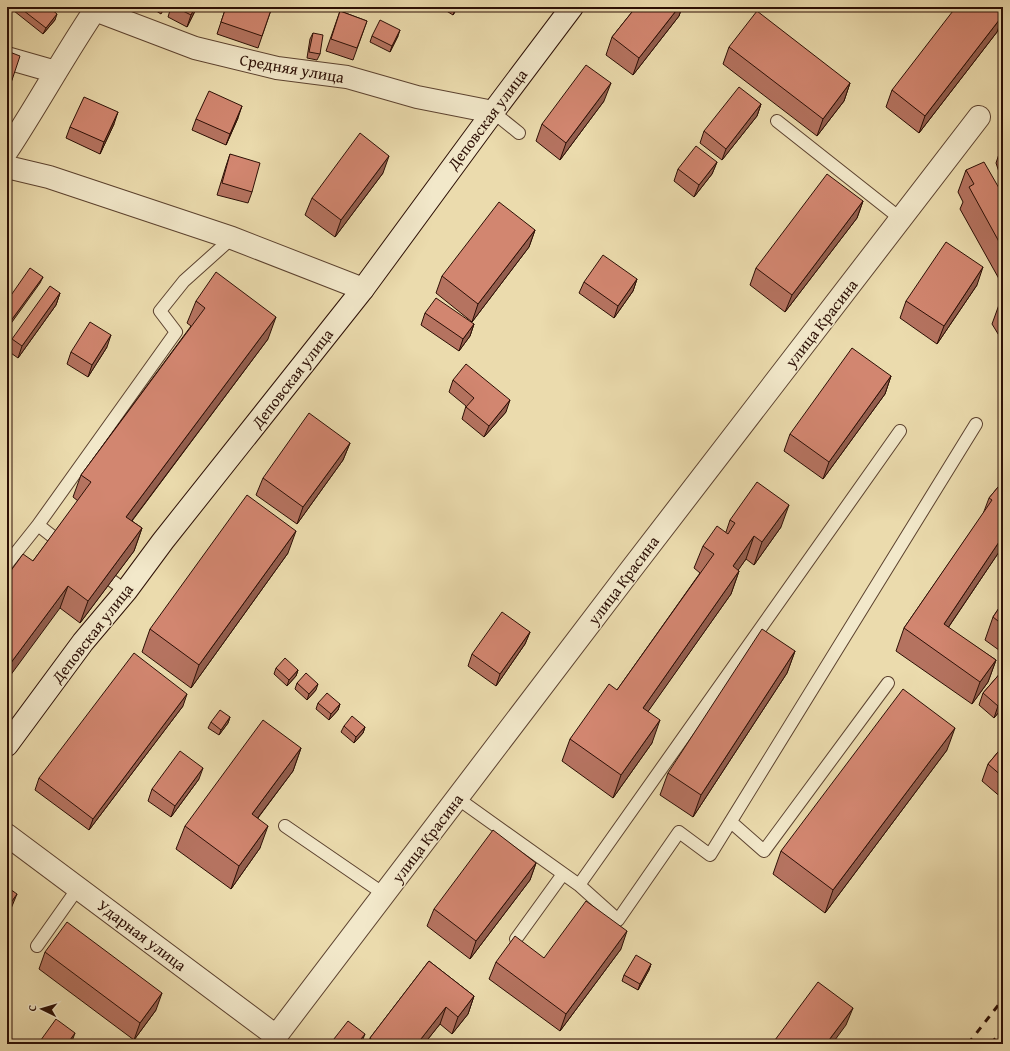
<svg xmlns="http://www.w3.org/2000/svg" width="1010" height="1051" font-family="'Gentium Book Plus',serif">
<style>
.lines{fill:none;stroke-linecap:round;stroke-linejoin:round}
.service-casing{stroke:#5c422f;stroke-width:14}
.minor-casing{stroke:#5c422f;stroke-width:24}
.secondary-casing{stroke:#2c0f05;stroke-width:24}
.service{stroke:#f2e8ca;stroke-width:12}
.minor{stroke:#f2e8ca;stroke-width:22}
.secondary{stroke:#f2e8ca;stroke-width:22}
.rail{stroke:#2c0f05;stroke-width:3;stroke-dasharray:7 7;stroke-linecap:butt}
.wall{fill:#b57360;stroke:#2c0f05}
.shaded-wall{fill:#935e4e;stroke:#2c0f05}
.building{fill:#d28670;stroke:#2c0f05}
.labels{text-anchor:middle;stroke-width:3;stroke-linejoin:round;paint-order:stroke}
.street-label{font-size:16px;fill:#2c0f05;stroke:#f2e8ca}
</style>
<rect width="100%" height="100%" fill="#ebdbad"/>
<filter id="stains"><feTurbulence type="fractalNoise" baseFrequency=".005" numOctaves="4"/><feColorMatrix values="0 0 0 0 .2 0 0 0 0 .09 0 0 0 0 .02 0 0 0 .5 -.17"/></filter>
<radialGradient id="worn" r=".72"><stop offset=".6" stop-color="#630" stop-opacity="0"/><stop offset="1" stop-color="#630" stop-opacity=".3"/></radialGradient>
<g class="lines">
<defs>
<path id="service" d="M493 112 519 133
M777 121 901 219
M57 540 38 525 176 332 160 311 184 281 232 238
M7 564 38 525
M111 580 126 591
M457 798 579 885 900 431
M731 822 764 851 888 683
M285 826 384 894
M579 885 618 920 679 832 710 855 976 424
M516 939 563 874
M37 946 78 888"/>
<path id="minor" d="M95 10 195 48 277 68 347 77 417 97 493 112
M7 58 56 72
M7 151C38 104 65 54 97 7
M7 167 49 177 232 238 363 289
M7 835 276 1036
M270 1044 626 576 979 117"/>
<path id="secondary" d="M7 745 83 642 126 591 163 541 363 289 493 112 572 7"/>
</defs>
<use href="#service" class="service-casing"/>
<use href="#minor" class="minor-casing"/>
<use href="#secondary" class="secondary-casing"/>
<use href="#service" class="service"/>
<use href="#minor" class="minor"/>
<use href="#secondary" class="secondary"/>
<path class="rail" d="M968 1044 1003 999
M991 1044 1003 1029"/>
</g>
<path class="wall" d="M9 7H49L55 20 43 34Z
M150 7H165L161 14Z
M171 7H197L187 27 168 17Z
M226 7H272L258 48 217 34Z
M440 7H458L453 15Z
M636 7H682L679 16 633 75 606 55 612 37Z
M340 11 367 21 353 60 326 51Z
M1003 16 997 32 919 133 886 107 892 90Z
M313 33 320 54 317 60 307 58 310 39Z
M372 36H398L390 52 370 42Z
M729 47 850 83 844 101 817 136 723 64Z
M7 51 12 80 8 92H7Z
M604 101 560 160 536 141 542 124Z
M761 104 757 116 722 160 700 143 704 131Z
M238 118 226 145 192 130 196 119Z
M114 124 100 154 66 138 70 127Z
M1003 142V184L996 163Z
M230 154 252 192 248 203 217 195 226 166Z
M717 162 712 174 694 197 674 181 678 169Z
M966 170 1003 195V286L960 209 963 202 958 192Z
M383 173 335 237 305 215 312 198Z
M863 201 857 218 785 312 750 285 756 268Z
M535 230 529 247 472 322 436 293 442 276Z
M637 279 633 291 614 318 579 293 584 282Z
M977 285 937 344 900 318 906 301Z
M60 293 56 305 18 358 8 351 12 339Z
M196 301 268 339 132 521 142 528 134 551 80 623 60 608 33 561 78 501 73 497 81 475 191 326 187 323Z
M1003 301V342L992 324 1000 302Z
M425 313 474 324 470 336 459 351 421 325Z
M107 347 88 377 67 364 71 352Z
M891 376 885 394 823 479 784 451 790 434Z
M453 380 506 412 484 437 462 419 466 406 449 392Z
M1003 394V407L999 404Z
M350 443 343 460 297 524 256 495 263 478Z
M1003 481V546L948 628 996 660 988 682 972 704 896 651 904 628 983 514 989 498Z
M730 520 781 527 754 565 746 559 738 570 739 571 731 594 648 711 652 743 613 798 562 761 570 739 617 690 700 573 694 568 703 546 726 532Z
M288 553 191 688 142 652 150 629Z
M1003 602V653L985 640 993 617Z
M530 632 525 644 496 686 468 666 472 654Z
M795 651 787 673 693 817 660 795 668 773Z
M276 668 298 670 296 676 287 686 274 674Z
M1003 670V707L994 718 979 705 983 693Z
M297 683 316 690 307 700 295 689Z
M318 703 340 704 338 710 329 720 316 709Z
M183 706 89 830 35 790 39 778Z
M230 717 228 723 219 735 208 728 211 722Z
M344 726 365 727 363 733 354 743 341 732Z
M1003 746V799L982 781 988 764Z
M301 748 293 771 258 818 260 848 231 889 176 849 185 826Z
M947 750 825 913 773 874 781 851Z
M199 779 171 817 148 801 152 789Z
M536 863 530 880 470 959 427 926 434 909Z
M621 949 560 1031 489 979 496 962 544 958Z
M45 952 156 1010 134 1040 39 969Z
M429 961 474 996 468 1014 452 1034 440 1024 424 1044H368L370 1038Z
M651 964 649 970 638 990 622 981 624 975Z"/>
<path class="shaded-wall" d="M195 7H197L187 27 191 15Z
M456 7H458L453 15Z
M679 7H682L679 16 633 75 639 58Z
M57 14 55 20 43 34 46 28Z
M1003 15 997 32 919 133 925 116Z
M400 30 398 36 390 52 392 46Z
M611 83 604 101 560 160 566 143Z
M850 83 844 101 817 136 823 119Z
M761 104 757 116 722 160 726 149Z
M242 106 238 118 226 145 230 134Z
M118 112 114 124 100 154 104 142Z
M389 156 383 173 335 237 341 220Z
M717 162 712 174 694 197 699 185Z
M863 201 857 218 785 312 792 295Z
M535 230 529 247 472 322 478 304Z
M983 267 977 285 937 344 944 326Z
M43 277 40 283 7 329V326Z
M637 279 633 291 614 318 618 306Z
M60 293 56 305 18 358 22 346Z
M276 317 268 339 118 539 126 517Z
M474 324 470 336 459 351 463 339Z
M111 335 107 347 88 377 92 365Z
M891 376 885 394 823 479 829 462Z
M510 400 506 412 484 437 489 426Z
M350 443 343 460 297 524 303 507Z
M789 505 781 527 754 565 762 542Z
M142 528 134 551 80 623 88 601Z
M296 531 288 553 191 688 199 665Z
M754 536 746 559 725 589 733 566Z
M1003 536V546L935 647 944 624Z
M739 571 731 594 635 730 643 708Z
M68 586 60 608 7 680V668Z
M530 632 525 644 496 686 500 674Z
M795 651 787 673 693 817 701 795Z
M996 660 988 682 972 704 980 682Z
M298 670 296 676 287 686 289 680Z
M318 684 316 690 307 700 309 694Z
M187 694 183 706 89 830 93 819Z
M1003 700V707L994 718 998 706Z
M340 704 338 710 329 720 331 714Z
M230 717 228 723 219 735 221 730Z
M660 720 652 743 613 798 621 775Z
M365 727 363 733 354 743 356 737Z
M955 728 947 750 825 913 833 890Z
M301 748 293 771 244 836 252 814Z
M203 768 199 779 171 817 175 806Z
M268 826 260 848 231 889 239 866Z
M536 863 530 880 470 959 476 941Z
M17 894 10 911 7 916V908Z
M627 931 621 949 560 1031 566 1014Z
M651 964 649 970 638 990 640 984Z
M162 993 156 1010 134 1040 140 1023Z
M474 996 468 1014 452 1034 458 1017Z
M446 1007 440 1024 424 1044H417Z
M853 1008 846 1025 832 1044H826Z
M75 1033 71 1044H67Z
M365 1034 361 1044H357Z"/>
<path class="building" d="M19 7H49L57 14 46 28Z
M175 7H195L191 15Z
M226 7H272L262 36 221 22Z
M636 7H679L639 58 612 37Z
M956 7H993L1003 15 925 116 892 90Z
M340 11 367 21 357 48 331 39Z
M757 11 850 83 823 119 729 47Z
M380 20 400 30 392 46 372 36Z
M313 33 323 35 320 54 309 52Z
M7 51 20 56 12 80 7 79Z
M586 65 611 83 566 143 542 124Z
M739 87 761 104 726 149 704 131Z
M209 91 242 106 230 134 196 119Z
M84 97 118 112 104 142 70 127Z
M360 133 389 156 341 220 312 198Z
M696 146 717 162 699 185 678 169Z
M230 154 260 163 252 192 222 183Z
M984 162 1003 195V249L969 187 974 184 966 170Z
M827 174 863 201 792 295 756 268Z
M499 202 535 230 478 304 442 276Z
M946 242 983 267 944 326 906 301Z
M603 255 637 279 618 306 584 282Z
M30 268 43 277 7 326V301Z
M216 272 276 317 126 517 142 528 88 601 68 586 7 668V576L23 554 33 561 91 482 81 475 205 308 196 301Z
M50 286 60 293 22 346 12 339Z
M436 298 474 324 463 339 425 313Z
M1003 301V306L1000 302Z
M90 322 111 335 92 365 71 352Z
M852 348 891 376 829 462 790 434Z
M466 364 510 400 489 426 466 407 474 398 453 380Z
M309 413 350 443 303 507 263 478Z
M1003 481V536L944 624 996 660 980 682 904 628 992 500 989 498Z
M757 482 789 505 762 542 754 536 733 566 739 571 643 708 660 720 621 775 570 739 609 684 617 690 714 554 703 546 717 526 728 534 735 523 730 520Z
M247 495 296 531 199 665 150 629Z
M1003 602V625L993 617Z
M502 612 530 632 500 674 472 654Z
M762 629 795 651 701 795 668 773Z
M134 653 187 694 93 819 39 778Z
M285 658 298 670 289 680 276 668Z
M1003 670V700L998 706 983 693Z
M306 673 318 684 309 694 297 683Z
M903 689 955 728 833 890 781 851Z
M327 693 340 704 331 714 318 703Z
M220 710 230 717 221 730 211 722Z
M352 716 365 727 356 737 344 726Z
M263 720 301 748 252 814 268 826 239 866 185 826Z
M1003 746V777L988 764Z
M180 751 203 768 175 806 152 789Z
M493 830 536 863 476 941 434 909Z
M7 887 17 894 7 908Z
M586 901 627 931 566 1014 496 962 515 936 544 958Z
M67 922 162 993 140 1023 45 952Z
M636 955 651 964 640 984 624 975Z
M429 961 474 996 458 1017 446 1007 417 1044H377L370 1038Z
M818 982 853 1008 826 1044H772Z
M56 1019 75 1033 67 1044H38Z
M348 1021 365 1034 357 1044H330Z"/>
<g class="labels">
<g class="street-label">
<text transform="translate(292 68) rotate(10)" y="6">Средняя улица</text>
<text transform="translate(487 119) rotate(-53)" y="6">Деповская улица</text>
<text transform="translate(821 323) rotate(-52)" y="6">улица Красина</text>
<text transform="translate(292 378) rotate(-52)" y="6">Деповская улица</text>
<text transform="translate(623 580) rotate(-53)" y="6">улица Красина</text>
<text transform="translate(92 633) rotate(-52)" y="6">Деповская улица</text>
<text transform="translate(427 838) rotate(-53)" y="6">улица Красина</text>
<text transform="translate(142 935) rotate(37)" y="6">Ударная улица</text>
</g>
</g>
<rect width="1010" height="1051" fill="none" stroke="#ebdbad" stroke-width="24"/>
<rect x="8" y="8" width="994" height="1035" fill="none" stroke="#2c0f05" stroke-width="2"/>
<rect x="12" y="12" width="986" height="1027" fill="none" stroke="#2c0f05"/>
<g transform="translate(42 1009) rotate(275)" stroke="#f2e8ca" stroke-width="3" paint-order="stroke">
<path d="M0-3L7 15L0 10L-7 15Z" fill="#2c0f05"/>
<text y="-6" font-size="11" font-weight="bold" text-anchor="middle" fill="#2c0f05">С</text>
</g>
<rect width="100%" height="100%" filter="url(#stains)"/>
<rect width="100%" height="100%" fill="url(#worn)"/>
</svg>
